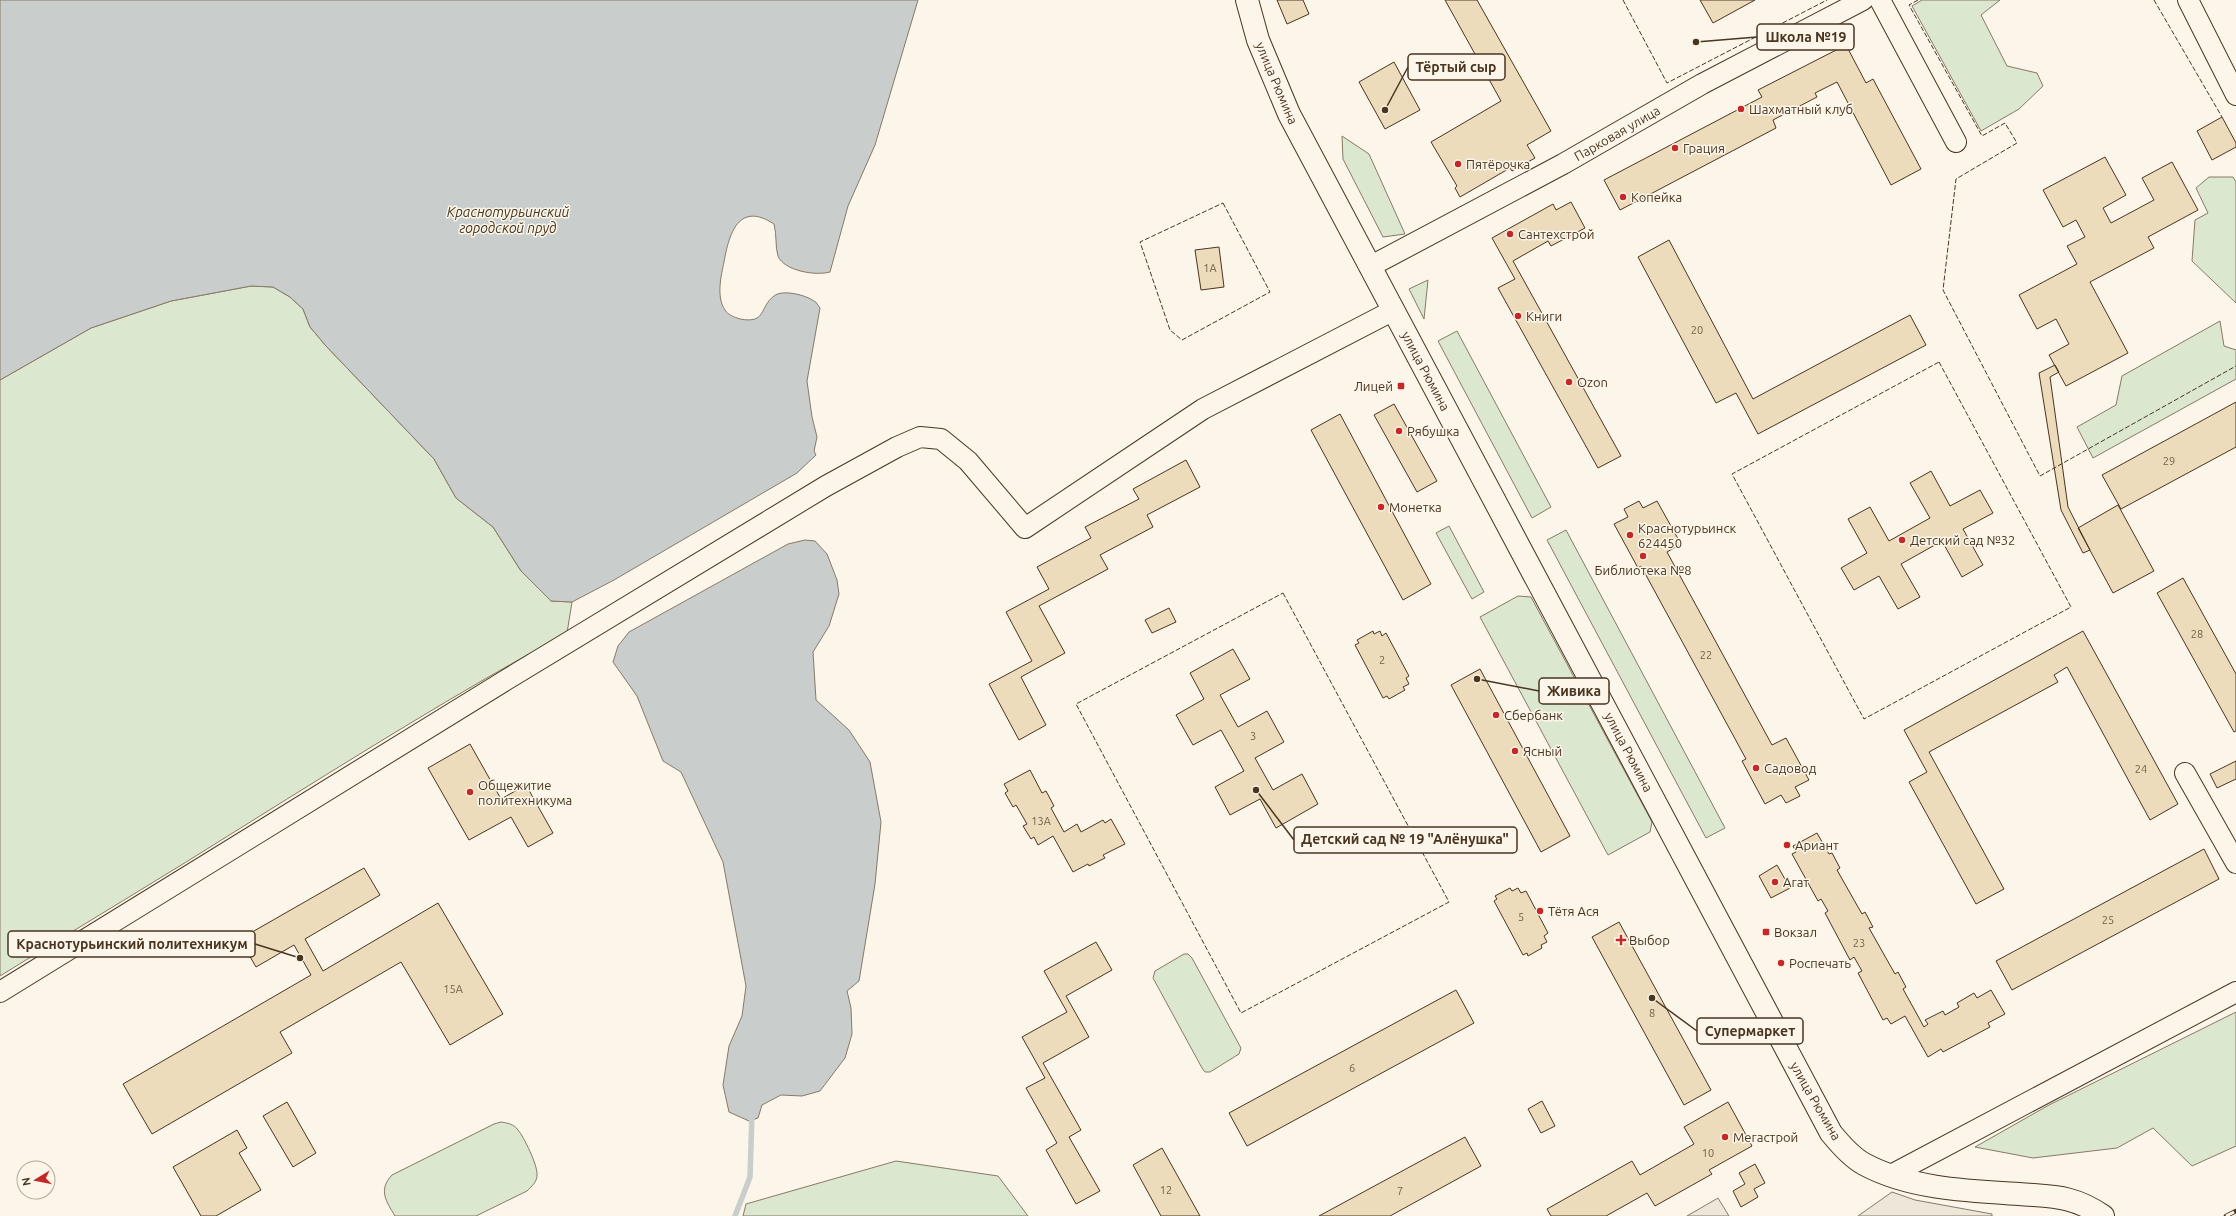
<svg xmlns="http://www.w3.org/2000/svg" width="2236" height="1216" font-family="Ubuntu,sans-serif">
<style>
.green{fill:#dce7d0;stroke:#887966}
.parking{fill:#ede7d9;stroke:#887966}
.water{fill:#c9cecd;stroke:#887966}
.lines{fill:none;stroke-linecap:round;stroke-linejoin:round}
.stream{stroke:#c9cecd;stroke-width:5.5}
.building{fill:#ecdcbc;stroke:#4a3520}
.minor-casing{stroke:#4a3520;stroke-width:22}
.major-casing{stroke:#4a3520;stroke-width:24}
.minor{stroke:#fbf6e9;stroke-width:20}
.major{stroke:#fbf6e9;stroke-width:22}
.rail-casing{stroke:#4a3520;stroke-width:4.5}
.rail{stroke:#fbf6e9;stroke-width:3;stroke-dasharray:9;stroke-linecap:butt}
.fence{stroke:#4a3520;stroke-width:1;stroke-dasharray:5 2;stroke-linecap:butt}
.poi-dot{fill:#c62828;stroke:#fbf6e9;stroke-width:1.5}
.labels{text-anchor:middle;stroke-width:3;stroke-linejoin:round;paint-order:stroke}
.number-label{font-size:11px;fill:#725f47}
.street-label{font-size:13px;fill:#4a3520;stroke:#fbf6e9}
.poi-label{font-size:13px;fill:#4a3520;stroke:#fbf6e9;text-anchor:start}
.water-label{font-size:14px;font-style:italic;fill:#4a3520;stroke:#fbf6e9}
.leader{fill:none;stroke:#4a3520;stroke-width:1.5}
.callout-dot{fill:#4a3520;stroke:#fbf6e9;stroke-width:1.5}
.callout{fill:#fbf6e9;stroke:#4a3520;stroke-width:1.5}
.callout-label{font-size:14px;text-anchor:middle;font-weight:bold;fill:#4a3520}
</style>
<rect width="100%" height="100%" fill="#fbf6e9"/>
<path class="green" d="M1922 0H2000L1981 15 2007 66 2037 73 2043 86 2019 109 1981 131 1912 6Z
M1342 136 1369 154 1405 234 1383 237 1343 159Z
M2209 177H2233L2236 182V303L2192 261 2195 220 2208 213 2196 188Z
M1428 280 1424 319 1409 289Z
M251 286 273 287 290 297 303 309 310 327 326 346 434 459 456 498 493 527 521 571 551 601 572 602 567 633C458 692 353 758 247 824 165 876 82 925 0 976V380L91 328 171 301Z
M2220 321 2224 346 2236 350V379L2093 458 2077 427 2116 405 2122 376Z
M1457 331 1551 507 1532 518 1438 341Z
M1449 526 1484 592 1472 599 1436 533Z
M1566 530 1725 828 1706 838 1547 540Z
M1518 596 1531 597 1652 822 1650 832 1608 855 1480 617Z
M1184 954H1188L1192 958 1241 1048 1239 1054 1210 1072H1205L1202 1068 1153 978 1155 971Z
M2236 1012V1146L2192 1166 2153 1128 2117 1148 2033 1158 1975 1147 2049 1105Z
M501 1122C507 1123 514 1124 518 1130 524 1137 538 1166 537 1175 537 1182 532 1186 527 1191L476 1216H395C386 1201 378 1190 392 1175L494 1124Z
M896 1161 998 1176 1028 1216H743L746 1204Z"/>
<path class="parking" d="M1892 1192 1915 1200 1992 1214V1216H1858Z
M1718 1198 1729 1216H1687Z"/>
<path class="water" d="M0 0H918L875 145 848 206 830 272C816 276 784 271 778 256 775 247 777 235 774 224 739 201 729 233 724 262 721 276 716 297 725 310 728 315 734 317 740 319 767 324 759 307 774 296 782 289 806 295 814 301 817 302 818 306 820 308L807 381 812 417 817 437 814 451 816 455 797 473 614 580 572 602 551 601 521 571 493 527 456 498 434 459 326 346 310 327 303 309 290 297 273 287 251 286 171 301 91 328 0 380Z
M805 540 815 541 827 554 837 580 839 594 829 626 813 652 816 700 849 730 870 762 881 822 875 884 859 981 847 991 851 1008 852 1034 845 1058 820 1091 802 1096 781 1095 762 1105 758 1118 749 1121 729 1112 723 1085 729 1046 742 1016 746 986 723 862 681 772 663 761 637 696 613 662 618 646 629 632 788 544Z"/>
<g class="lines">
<path class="stream" d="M735 1216 750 1177 752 1113"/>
</g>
<path class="building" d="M1277 0H1303L1309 14 1287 24Z
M1445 0H1477L1551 131 1527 145 1535 158 1512 171 1510 168 1460 197 1455 188 1457 186 1431 142 1501 101Z
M1700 0H1755L1713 23Z
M1846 45 1866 83 1873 79 1921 169 1891 185 1837 82 1815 93 1817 97 1773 120 1776 128 1620 210 1604 180 1762 97 1758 90Z
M1394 62 1420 110 1385 129 1359 82Z
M2222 117 2236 143V147L2212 160 2197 131Z
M2105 157 2126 195 2103 208 2111 223 2154 200 2142 178 2172 162 2198 210 2148 237 2154 248 2090 282 2128 353 2066 386 2049 355 2069 344 2056 319 2037 329 2019 295 2077 264 2067 246 2085 237 2076 220 2063 227 2043 190Z
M1571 202 1585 228 1551 246 1548 241 1513 261 1621 456 1598 468 1498 288 1515 279 1492 238 1553 204 1556 210Z
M1669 240 1753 399 1910 315 1926 345 1758 434 1736 393 1716 403 1638 257Z
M1219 247 1224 287 1201 290 1195 250Z
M2055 365 2059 372 2050 377 2068 507 2090 550 2083 553 2061 510 2039 373Z
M2236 402V447L2121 509 2102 475Z
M1394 404 1437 481 1417 492 1374 415Z
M1340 414 1431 584 1403 600 1311 430Z
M1186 460 1200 487 1147 515 1153 527 1100 555 1108 569 1039 606 1065 653 1021 677 1046 725 1019 740 989 684 1032 661 1006 612 1049 589 1037 567 1091 538 1085 527 1139 499 1133 489Z
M1931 471 1950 506 1980 490 1993 513 1963 529 1983 565 1962 577 1942 541 1901 564 1920 597 1898 609 1879 576 1854 590 1841 568 1867 553 1848 519 1870 507 1889 541 1930 518 1910 483Z
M1639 501 1643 508 1657 501 1681 544 1667 552 1772 745 1786 738 1809 780 1795 787 1800 796 1786 803 1781 795 1765 804 1742 761 1746 759 1641 566 1638 568 1614 524 1628 517 1624 509Z
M2118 505 2154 571 2113 593 2078 528Z
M2183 578 2236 674V731L2234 732 2157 593Z
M1169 608 1176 622 1152 633 1145 620Z
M1373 631 1374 634 1380 631 1382 636 1386 633 1409 676 1406 678 1409 684 1403 687 1405 690 1389 699 1387 696 1383 698 1355 645 1359 643 1357 640Z
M2083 631 2178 804 2150 820 2067 667 2054 675 2058 682 1929 752 2004 889 1976 904 1909 782 1927 772 1904 730Z
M1233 649 1250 679 1220 695 1238 727 1267 711 1284 742 1255 758 1273 790 1302 774 1318 804 1276 828 1260 799 1230 815 1215 787 1244 771 1221 730 1193 745 1176 715 1204 699 1190 673Z
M1480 669 1570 836 1541 852 1451 685Z
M470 744 501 799 526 785 553 833 528 847 511 817 469 840 428 768Z
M2236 761V779L2217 788 2210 774Z
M1030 770 1042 793 1046 791 1054 806 1051 808 1064 832 1077 824 1081 832 1103 820 1105 823 1111 819 1125 844 1103 855 1105 858 1089 866 1088 864 1073 872 1053 836 1038 845 1034 837 1031 839 1023 826 1027 824 1016 805 1013 807 1005 793 1008 791 1004 784Z
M1817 833 1829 854 1832 853 1840 868 1837 870 1862 914 1865 912 1873 927 1869 928 1895 974 1898 972 1906 987 1903 989 1924 1027 1928 1024 1925 1020 1943 1011 1945 1015 1959 1007 1957 1003 1974 993 1977 998 1991 990 2005 1014 1988 1023 1990 1027 1943 1052 1941 1049 1928 1057 1905 1016 1891 1024 1887 1018 1883 1020 1858 973 1862 971 1854 957 1850 960 1825 913 1828 911 1821 899 1818 901 1792 854 1796 852 1793 846Z
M2204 849 2219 879 2012 990 1996 961Z
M1777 865 1790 888 1771 898 1759 876Z
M364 868 380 895 305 939 323 971 438 903 503 1014 450 1045 401 962 280 1032 292 1053 152 1134 123 1084 311 975 294 945 256 967 240 939Z
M1510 888 1512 891 1518 888 1521 893 1526 891 1548 933 1544 936 1547 942 1541 945 1542 948 1528 956 1527 953 1523 955 1494 901 1497 899 1495 896Z
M1619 922 1711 1090 1684 1105 1592 937Z
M1096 942 1112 970 1066 996 1089 1037 1043 1063 1081 1130 1069 1137 1100 1191 1076 1204 1046 1150 1057 1143 1026 1088 1045 1078 1022 1037 1067 1012 1044 971Z
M1456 990 1474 1023 1247 1146 1229 1113Z
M1542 1101 1555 1126 1541 1133 1528 1109Z
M287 1102 316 1153 293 1167 263 1116Z
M1728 1102 1752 1146 1709 1170 1712 1174 1655 1206 1647 1193 1606 1216H1551L1547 1209 1632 1161 1640 1175 1694 1144 1684 1127Z
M237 1130 247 1148 239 1153 261 1190 216 1216H201L173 1167Z
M1465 1137 1481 1166 1390 1216H1319Z
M1162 1148 1200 1216H1161L1133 1165Z
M1755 1164 1765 1183 1754 1189 1758 1197 1741 1207 1733 1191 1745 1184 1739 1173Z"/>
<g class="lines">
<defs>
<path id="minor" d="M1880 0 1956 142
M2188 0 2236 95
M1371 266 1563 164 1702 84 1863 0
M2185 773 2236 863
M0 992 506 680 826 486 897 447 920 437 941 439 968 461 1025 528 1203 409 1394 310
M1891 1175 2236 992"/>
<path id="major" d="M1247 0 1258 40 1289 114 1831 1133C1840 1144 1851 1157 1864 1164 1910 1189 1969 1191 2019 1194 2054 1197 2072 1195 2103 1216"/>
</defs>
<use href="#minor" class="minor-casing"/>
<use href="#major" class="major-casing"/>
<use href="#minor" class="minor"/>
<use href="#major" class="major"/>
<defs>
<path id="rail" d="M2226 1216 2236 1211"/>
</defs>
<use href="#rail" class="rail-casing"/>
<use href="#rail" class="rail"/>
<path class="fence" d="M1623 0 1667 83 1827 0
M1918 0 1909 5 1982 136 2005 123 2017 143 1956 179 1943 290 2040 476 2236 366
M2154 0 2222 117
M1223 203 1270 292 1182 340 1170 330 1140 242Z
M1939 362 2071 607 1864 719 1732 474Z
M1283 593 1449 902 1241 1013 1076 704Z"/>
</g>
<g class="poi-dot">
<circle cx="1741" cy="109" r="4"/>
<circle cx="1675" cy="148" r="4"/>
<circle cx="1458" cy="164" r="4"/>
<circle cx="1623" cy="197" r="4"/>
<circle cx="1510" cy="234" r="4"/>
<circle cx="1518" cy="316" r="4"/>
<circle cx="1569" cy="382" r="4"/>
<rect x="1397" y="382" width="8" height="8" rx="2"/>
<circle cx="1399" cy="431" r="4"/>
<circle cx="1381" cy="507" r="4"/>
<circle cx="1630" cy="535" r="4"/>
<circle cx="1902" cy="540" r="4"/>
<circle cx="1643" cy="556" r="4"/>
<circle cx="1496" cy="715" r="4"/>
<circle cx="1515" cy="751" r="4"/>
<circle cx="1756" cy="768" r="4"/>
<circle cx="470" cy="792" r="4"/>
<circle cx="1787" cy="845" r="4"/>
<circle cx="1775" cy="882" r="4"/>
<circle cx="1540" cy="911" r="4"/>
<rect x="1762" y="928" width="8" height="8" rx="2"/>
<path d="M1619 934h4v4h4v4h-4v4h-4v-4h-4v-4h4z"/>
<circle cx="1781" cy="963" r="4"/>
<circle cx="1725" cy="1137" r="4"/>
</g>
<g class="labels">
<g class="number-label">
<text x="1210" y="272">1А</text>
<text x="1697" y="334">20</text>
<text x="2169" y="465">29</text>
<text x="2197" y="638">28</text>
<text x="1706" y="659">22</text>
<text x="1382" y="664">2</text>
<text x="1253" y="740">3</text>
<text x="2141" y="773">24</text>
<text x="1041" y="825">13А</text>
<text x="1521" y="921">5</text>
<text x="2108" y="924">25</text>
<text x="1859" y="947">23</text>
<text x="453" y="993">15А</text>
<text x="1652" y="1017">8</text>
<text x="1352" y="1072">6</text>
<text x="1708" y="1157">10</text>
<text x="1166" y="1194">12</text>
<text x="1400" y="1195">7</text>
</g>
<g class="street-label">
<text transform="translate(1277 83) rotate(67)" y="5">улица Рюмина</text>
<text transform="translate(1617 133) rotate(-30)" y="5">Парковая улица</text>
<text transform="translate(1426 371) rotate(62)" y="5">улица Рюмина</text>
<text transform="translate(1629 752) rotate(62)" y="5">улица Рюмина</text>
<text transform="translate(1816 1101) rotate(60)" y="5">улица Рюмина</text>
</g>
<g class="poi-label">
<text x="1749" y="114">Шахматный клуб</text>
<text x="1683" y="153">Грация</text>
<text x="1466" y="169">Пятёрочка</text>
<text x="1631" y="202">Копейка</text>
<text x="1518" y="239">Сантехстрой</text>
<text x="1526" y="321">Книги</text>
<text x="1577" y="387">Ozon</text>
<text x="1393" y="391" text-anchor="end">Лицей</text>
<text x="1407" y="436">Рябушка</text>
<text x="1389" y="512">Монетка</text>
<text x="1638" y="533">Краснотурьинск<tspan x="1638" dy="15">624450</tspan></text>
<text x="1910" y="545">Детский сад №32</text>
<text x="1643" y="575" text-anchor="middle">Библиотека №8</text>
<text x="1504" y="720">Сбербанк</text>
<text x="1523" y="756">Ясный</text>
<text x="1764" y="773">Садовод</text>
<text x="478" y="790">Общежитие<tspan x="478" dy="15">политехникума</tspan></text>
<text x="1795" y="850">Ариант</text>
<text x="1783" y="887">Агат</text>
<text x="1548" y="916">Тётя Ася</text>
<text x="1774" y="937">Вокзал</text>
<text x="1629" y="945">Выбор</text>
<text x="1789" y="968">Роспечать</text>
<text x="1733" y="1142">Мегастрой</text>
</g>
<g class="water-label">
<text x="508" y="217">Краснотурьинский<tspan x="508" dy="16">городской пруд</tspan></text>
</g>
</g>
<path class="leader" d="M1696 42L1757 37M1385 110L1408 67M1477 679L1539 691M1256 790L1294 840M300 958L255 944M1652 998L1697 1031"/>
<g class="callout-dot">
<circle cx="1696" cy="42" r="4"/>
<circle cx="1385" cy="110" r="4"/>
<circle cx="1477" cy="679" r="4"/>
<circle cx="1256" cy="790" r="4"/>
<circle cx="300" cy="958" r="4"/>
<circle cx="1652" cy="998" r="4"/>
</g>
<g class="callout">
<rect x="1757" y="24" width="97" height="26" rx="4"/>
<rect x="1408" y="54" width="97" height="26" rx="4"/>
<rect x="1539" y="678" width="70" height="26" rx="4"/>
<rect x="1294" y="827" width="223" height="26" rx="4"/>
<rect x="8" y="931" width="247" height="26" rx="4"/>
<rect x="1697" y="1018" width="106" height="26" rx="4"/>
</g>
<g class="callout-label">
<text x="1806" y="42">Школа №19</text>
<text x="1456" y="72">Тёртый сыр</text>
<text x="1574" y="696">Живика</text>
<text x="1405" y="844">Детский сад № 19 "Алёнушка"</text>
<text x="132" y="949">Краснотурьинский политехникум</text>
<text x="1750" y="1036">Супермаркет</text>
</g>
<g transform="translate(36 1180) rotate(260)"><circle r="19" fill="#fbf6e9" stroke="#b4a999"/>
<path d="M0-3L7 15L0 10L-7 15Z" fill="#c62828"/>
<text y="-6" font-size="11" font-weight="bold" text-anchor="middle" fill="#4a3520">N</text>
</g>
</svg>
